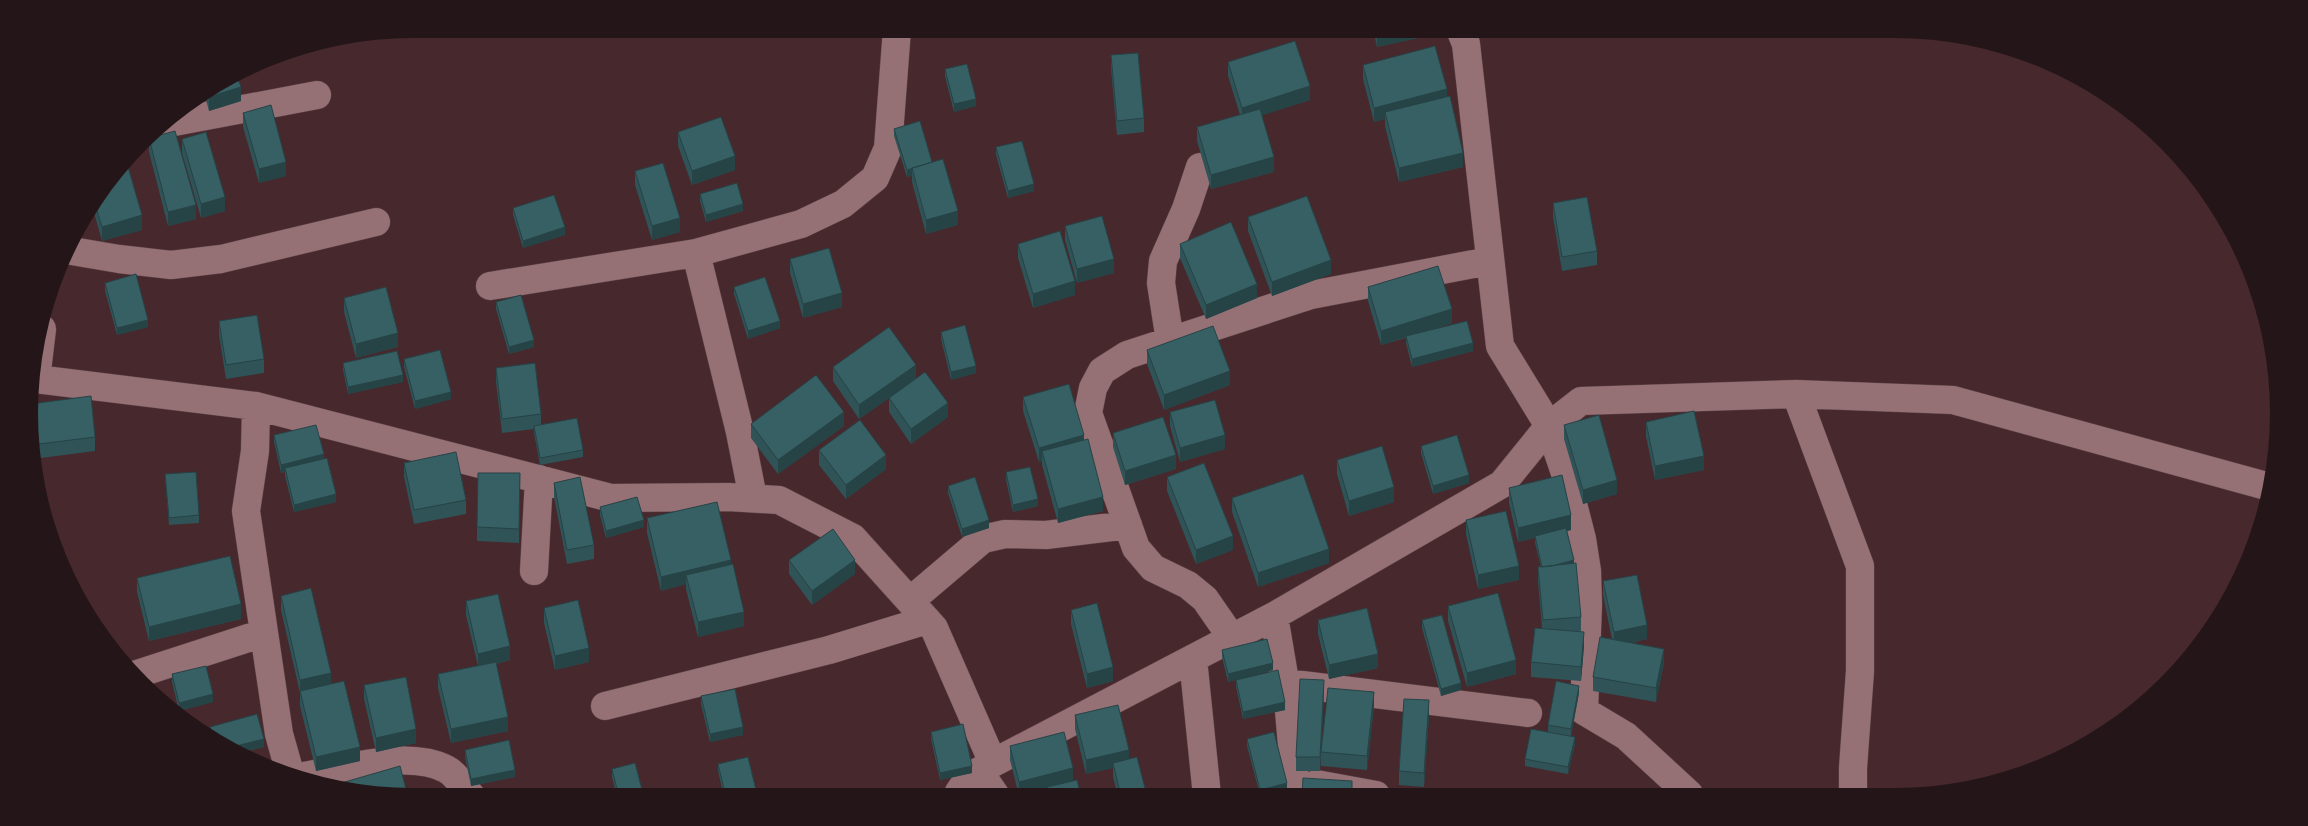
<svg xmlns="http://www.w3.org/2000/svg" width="2308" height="826" font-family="'Exo 2',sans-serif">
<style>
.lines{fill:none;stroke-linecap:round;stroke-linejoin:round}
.minor-casing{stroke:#5f4549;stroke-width:29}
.minor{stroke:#957175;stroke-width:28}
.wall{fill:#2f5356}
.shaded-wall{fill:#264346}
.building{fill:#376064;stroke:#264346}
</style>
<rect width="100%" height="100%" fill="#47282d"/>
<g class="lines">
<defs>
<path id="minor" d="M1460 29 1466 44 1500 346 1549 426 1565 473 1582 539 1587 571 1588 605 1584 711 1626 736 1689 794
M158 125 317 95
M66 250 119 259 171 265 221 259 376 222
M490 286 696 253
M1170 341 1161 283 1163 261 1186 209 1200 167
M36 379 42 329
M31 380 36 379 256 406 611 498 728 497 779 500 853 538 934 628 993 763
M1796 394 1860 566V671L1853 768V794
M256 406 255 451 246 511 279 734 290 773
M753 498 740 432 696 253 801 224 843 204 875 178 888 148 897 29
M534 571 539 479
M910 601 983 539 1005 534 1046 535 1128 525
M1274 616 1288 699 1295 780 1292 795
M1232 638 1205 599 1188 585 1153 568 1136 548 1088 413 1093 388 1102 371 1127 355 1311 295 1489 261
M1193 659 1207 796
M134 675 264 633
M1286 683 1528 713
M605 706 829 650 927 620
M979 771 996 796
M299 777C340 770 408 749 446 769 456 774 465 789 472 797
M1316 784 1376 795
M957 796C963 781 980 771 993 763L1274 616 1502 484 1549 426 1581 401 1796 394 1953 400 2270 487"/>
</defs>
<use href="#minor" class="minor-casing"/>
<use href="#minor" class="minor"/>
</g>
<path class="wall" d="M1373 29H1436V34L1377 47Z
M1111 55 1144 118V132L1117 135 1111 69Z
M1228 62 1310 100 1262 115 1274 172 1211 189 1197 141V127L1240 115 1228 76Z
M1363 65 1447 96 1463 167 1399 182 1385 126V119L1374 122 1363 79Z
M945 69 976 106 954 112 945 76Z
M237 76 241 101 209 111 205 96Z
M243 113 286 176 259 183 243 127Z
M894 129 932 162 958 225 926 234 912 182V176L907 177 894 136Z
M678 132 735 170 692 185 678 146Z
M149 138 196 219 168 226 149 152Z
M182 139 225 211 201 218 182 153Z
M996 147 1034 191 1008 198 996 155Z
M635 171 680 232 652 240 635 185Z
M108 179 142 230 102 241 92 206Z
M700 194 743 211 706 222 700 201Z
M1553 203 1597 251V265L1562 271 1553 217Z
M513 208 565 235 523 248 513 215Z
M1248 217 1331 274 1272 296 1248 231Z
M1065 226 1114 273 1077 283 1065 240Z
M1018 244 1075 295 1033 308 1018 258Z
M1180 244 1257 298 1206 319 1180 258Z
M790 259 842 307 803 318 790 273Z
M105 283 148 327 117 335 105 291Z
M734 287 780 328 748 339 734 294Z
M1368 287 1452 323 1434 329 1473 351 1412 367 1406 343V338L1381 345 1368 301Z
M344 298 398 347 356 358 344 312Z
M496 302 534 347 509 354 496 309Z
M219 321 264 359V373L226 379 219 335Z
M941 332 976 373 951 380 941 339Z
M1147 350 1230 385 1164 410 1147 364Z
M404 359 451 399 415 409 404 367Z
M343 363 403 382 348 394 343 370Z
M833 367 916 379 948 417 911 444 889 412V398L907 385 859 419 833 381Z
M496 368 541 414V425L583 450V457L540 465 534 433V429L502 433 496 382Z
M1023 397 1084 440 1103 511 1058 523 1042 465V461L1039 462 1023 411Z
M1170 412 1225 449 1180 462 1170 426Z
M1646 422 1704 470 1655 480 1646 436Z
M751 424 844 426 778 474 751 438Z
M1564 425 1617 494 1583 504 1564 439Z
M1113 433 1176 469 1125 485 1113 447Z
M274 435 324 459 336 502 294 512 285 476V472L281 473 274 442Z
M95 437V451L33 459 30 438Z
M1421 446 1469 483 1433 494 1421 453Z
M819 450 886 469 846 499 819 465Z
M1337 460 1394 502 1349 516 1337 474Z
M404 463 466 500V514L414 524 404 477Z
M1006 472 1038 506 1013 512 1006 480Z
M520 473 519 543 477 541V527Z
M165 474 199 515V523L169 525Z
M1167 477 1233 550 1196 564 1167 491Z
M554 483 594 545V559L567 564 554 497Z
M948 486 989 528 962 537 948 493Z
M1509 488 1571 530 1567 531 1574 564 1581 617V631H1577L1584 646 1581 681 1531 677V662L1542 628 1538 581V567H1541L1535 543V538L1518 542 1509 503Z
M1232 498 1329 563 1258 587 1232 512Z
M600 507 644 527 606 538 600 515Z
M647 518 731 564 744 626 698 637 686 589V584L661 591 647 533Z
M1466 520 1519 580 1478 589 1466 534Z
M789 560 855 574 812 605 789 574Z
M137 578 241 619 149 641 137 592Z
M1603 581 1647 639 1631 643 1664 663 1656 702 1593 691V677L1612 639 1603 595Z
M281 596 331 684 360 761 316 771 300 706V693L281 610Z
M466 601 510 660 496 664 508 731 451 743 438 688V674L478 666 466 615Z
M1448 606 1516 674 1467 687 1448 621Z
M544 608 589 662 555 670 544 623Z
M1071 610 1113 681 1087 688 1071 624Z
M1318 620 1378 668 1329 679 1318 634Z
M1422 620 1461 690 1441 696 1422 628Z
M1222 650 1273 670 1228 682 1222 657Z
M172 674 213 702 179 711 172 682Z
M1236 680 1285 710 1243 719 1236 687Z
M364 685 416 743 376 752 364 699Z
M1579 693 1571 736 1575 744 1568 774 1525 766V759L1548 732V725Z
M1324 694 1320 771H1296V757Z
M701 696 743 735 710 742 701 704Z
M1374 706 1367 770 1321 766V752Z
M1075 715 1129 759 1147 796H1118L1113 777V768L1086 774 1075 729Z
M1429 715 1424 787 1399 785V771Z
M210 727 264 747 243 752 211 737Z
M931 732 972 773 940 780 931 739Z
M1247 739 1287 791 1268 795H1260L1247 746Z
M1010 746 1073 781 1081 796H1048L1047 789 1019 796 1010 760Z
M465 750 515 777 471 786 465 757Z
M718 764 756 796 724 797 718 771Z
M612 769 644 797H617L612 777Z"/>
<path class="shaded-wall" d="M1397 29H1436V34L1377 47V33Z
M1310 86V100L1242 122V108Z
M241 87V101L209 111V97Z
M1447 89V103L1385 112V119L1374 122V108Z
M976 99V106L954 112V104Z
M1463 153V167L1399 182V168Z
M735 156V170L692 185V171Z
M1274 157V172L1211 189V175Z
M286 162V176L259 183V169Z
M912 168V176L907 177V170Z
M1034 184V191L1008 198V191Z
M225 197V211L201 218V204Z
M743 204V211L706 222V215Z
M196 205V219L168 226V212Z
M958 211V225L926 234V220Z
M142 215V230L102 241V227Z
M680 218V232L652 240V226Z
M565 227V235L523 248V241Z
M1114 259V273L1077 283V269Z
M1331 260V274L1272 296V282Z
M1075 281V295L1033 308V294Z
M1257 284V298L1206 319V305Z
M842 293V307L803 318V304Z
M1452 309V323L1381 345V331Z
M148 320V327L117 335V328Z
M780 321V328L748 339V331Z
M398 333V347L356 358V344Z
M534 340V347L509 354V347Z
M1473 343V351L1412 367V359Z
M916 365V380L859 419V405Z
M976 366V373L951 380V372Z
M1230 371V385L1164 410V395Z
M403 375V382L348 394V387Z
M451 392V399L415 409V401Z
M948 403V417L911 444V429Z
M844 412V426L778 474V460Z
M1084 435V449L1042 451V461L1039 462V448Z
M1225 435V449L1180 462V448Z
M324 454V462L285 468V472L281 473V465Z
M886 455V469L846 499V485Z
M1176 455V469L1125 485V471Z
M1704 456V470L1655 480V466Z
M1469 475V483L1433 494V486Z
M1617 480V494L1583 504V490Z
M1394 487V502L1349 516V501Z
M336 494V502L294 512V505Z
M1103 497V511L1058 523V509Z
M1038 499V506L1013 512V505Z
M1571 515V530L1535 538V536V538L1518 542V528Z
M644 520V527L606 538V531Z
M989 520V528L962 537V529Z
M1233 536V550L1196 564V550Z
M1329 549V563L1258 587V573Z
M731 560V574L686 575V584L661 591V577Z
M855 560V574L812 605V591Z
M1574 560V568H1543Z
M1519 566V580L1478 589V575Z
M241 604V619L149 641V627Z
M744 612V626L698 637V622Z
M1647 625V639L1614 646V632Z
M1584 632V646L1581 681V667Z
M510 646V660L478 668V654Z
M589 648V662L555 670V656Z
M1664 649V663L1656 702V688Z
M1378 654V668L1329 679V665Z
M1516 660V674L1467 687V673Z
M1273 663V670L1228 682V674Z
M1113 667V681L1087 688V674Z
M331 673V687L300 694V680Z
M1324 680V694L1320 771V757Z
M1461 683V690L1441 696V689Z
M1579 686V693L1571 736V729Z
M1374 692V706L1367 770V756Z
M213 694V702L179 711V703Z
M1429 700V715L1424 787V773Z
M1285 702V710L1243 719V712Z
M508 717V731L451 743V729Z
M743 727V735L710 742V734Z
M416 729V743L376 752V738Z
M1575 737V744L1568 774V767Z
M264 739V747L243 752 232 747Z
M360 747V761L316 771V757Z
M1129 750V764L1113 763V768L1086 774V760Z
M972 766V773L940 780V773Z
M1073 768V782L1019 796V782Z
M515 770V777L471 786V779Z
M1287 783V791L1268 795H1260V790Z
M756 790V796L729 797Z"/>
<path class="building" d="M1376 29H1397L1377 33Z
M1295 41 1310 86 1242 108 1228 62Z
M1435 46 1447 89 1374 108 1363 65Z
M1138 53 1144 118 1117 121 1111 55Z
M967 64 976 99 954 104 945 69Z
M237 76 241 87 209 97 208 94Z
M1450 96 1463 153 1399 168 1385 112Z
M271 105 286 162 259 169 243 113Z
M1260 109 1274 157 1211 175 1197 127Z
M721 117 735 156 692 171 678 132Z
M920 121 932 162 907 170 894 129Z
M175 131 196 205 168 212 149 138Z
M206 132 225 197 201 204 182 139Z
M1022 141 1034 184 1008 191 996 147Z
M943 159 958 211 926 220 912 168Z
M126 160 142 215 102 227 94 201 108 179Z
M663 163 680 218 652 226 635 171Z
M737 183 743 204 706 215 700 194Z
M554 195 565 227 523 241 513 208Z
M1307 196 1331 260 1272 282 1248 217Z
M1587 197 1597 251 1562 257 1553 203Z
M1102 216 1114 259 1077 269 1065 226Z
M1231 222 1257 284 1206 305 1180 244Z
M1060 231 1075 281 1033 294 1018 244Z
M829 248 842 293 803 304 790 259Z
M1438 266 1452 309 1381 331 1368 287Z
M136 274 148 320 117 328 105 283Z
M765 277 780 321 748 331 734 287Z
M386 287 398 333 356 344 344 298Z
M521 295 534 340 509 347 496 302Z
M257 315 264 359 226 365 219 321Z
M1467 321 1473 343 1412 359 1406 336Z
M965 325 976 366 951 372 941 332Z
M1213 326 1230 371 1164 395 1147 350Z
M889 327 916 365 859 405 833 367Z
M440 350 451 392 415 401 404 359Z
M397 351 403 375 348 387 343 363Z
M535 363 541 414 502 419 496 368Z
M925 372 948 403 911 429 889 398Z
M816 375 844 412 778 460 751 424Z
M1069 384 1084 435 1039 448 1023 397Z
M91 396 95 437 31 445 30 438 31 404Z
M1215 400 1225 435 1180 448 1170 412Z
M1694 411 1704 456 1655 466 1646 422Z
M1599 415 1617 480 1583 490 1564 425Z
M1163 417 1176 455 1125 471 1113 433Z
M577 418 583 450 540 458 534 426Z
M860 420 886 455 846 485 819 450Z
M316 425 324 454 281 465 274 435Z
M1457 435 1469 475 1433 486 1421 446Z
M1088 439 1103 497 1058 509 1042 451Z
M1382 446 1394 487 1349 501 1337 460Z
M456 452 466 500 414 510 404 463Z
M327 458 336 494 294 505 285 468Z
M1204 463 1233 536 1196 550 1167 477Z
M1030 467 1038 499 1013 505 1006 472Z
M196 472 199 515 169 518 165 474Z
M478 473H520L519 529 477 527Z
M1303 474 1329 549 1258 573 1232 498Z
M1562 475 1571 515 1518 528 1509 488Z
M580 477 594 545 567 550 554 483Z
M975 477 989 520 962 529 948 486Z
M637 497 644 520 606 531 600 507Z
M717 502 731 560 661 577 647 518Z
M1506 511 1519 566 1478 575 1466 520Z
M1566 528 1574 560 1552 566 1542 567 1535 536Z
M833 529 855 560 812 591 789 560Z
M230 556 241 604 149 627 137 578Z
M1576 563 1581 617 1543 620 1538 567Z
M733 564 744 612 698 622 686 575Z
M1637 575 1647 625 1614 632 1603 581Z
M311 588 331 673 300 680 281 596Z
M1498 593 1516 660 1467 673 1448 606Z
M498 594 510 646 478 654 466 601Z
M578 600 589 648 555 656 544 608Z
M1097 603 1113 667 1087 674 1071 610Z
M1367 608 1378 654 1329 665 1318 620Z
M1442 615 1461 683 1441 689 1422 620Z
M1535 628 1584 632 1581 667 1531 662Z
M1600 637 1664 649 1656 688 1593 677Z
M1267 639 1273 663 1228 674 1222 650Z
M496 662 508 717 451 729 438 674Z
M206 666 213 694 179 703 172 674Z
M1278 670 1285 702 1243 712 1236 680Z
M406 677 416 729 376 738 364 685Z
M1300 679 1324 680 1320 757H1296Z
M344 681 360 747 316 757 300 691Z
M1556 681 1579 686 1571 729 1548 725Z
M1328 688 1374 692 1367 756 1321 752Z
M735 689 743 727 710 734 701 696Z
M1404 699 1429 700 1424 773 1399 771Z
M1118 705 1129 750 1086 760 1075 715Z
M257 714 264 739 232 747 213 738 210 727Z
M963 724 972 766 940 773 931 732Z
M1531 729 1575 737 1568 767 1525 759Z
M1064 732 1073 768 1019 782 1010 746Z
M1274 732 1287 783 1260 790 1247 739Z
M509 740 515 770 471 779 465 750Z
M748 757 756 790 729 797H726L718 764Z
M1137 757 1147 796H1121L1113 763Z
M635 763 644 797H619L612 769Z
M400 766 408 797 331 786Z
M1303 778 1352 781V795H1302Z
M1077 780 1081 796H1049L1047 787Z"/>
<path d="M0 0H2308V826H0ZM413 38H1895A375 375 0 0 1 2270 413V413A375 375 0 0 1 1895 788H413A375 375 0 0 1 38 413V413A375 375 0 0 1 413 38Z" fill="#241618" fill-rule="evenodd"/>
</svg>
